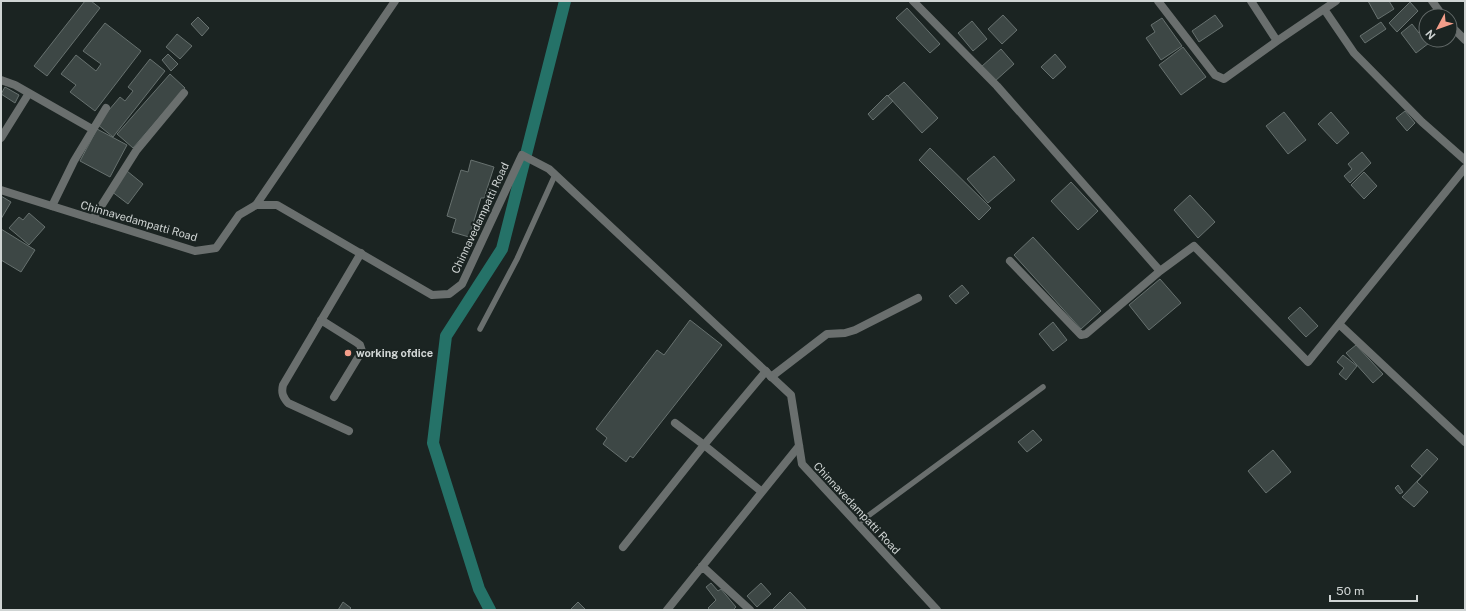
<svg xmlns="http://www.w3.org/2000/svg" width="1466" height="611" font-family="'Public Sans',sans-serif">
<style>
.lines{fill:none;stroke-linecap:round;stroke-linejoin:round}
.canal{stroke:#257268;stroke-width:12}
.building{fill:#3d4745;stroke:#67716f}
.service{stroke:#6a6f6e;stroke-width:5.5}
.minor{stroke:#6a6f6e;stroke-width:8}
.tertiary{stroke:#6a6f6e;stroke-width:8}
.poi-dot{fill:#f49e8a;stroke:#1b2422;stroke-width:1.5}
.labels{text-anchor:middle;stroke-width:4;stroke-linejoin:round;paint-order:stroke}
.street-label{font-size:11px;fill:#cfd4d3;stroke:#1b2422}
.poi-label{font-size:11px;font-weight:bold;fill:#cfd4d3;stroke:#1b2422;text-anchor:start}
</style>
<rect width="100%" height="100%" fill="#1b2422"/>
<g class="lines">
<path class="canal" d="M490 610 479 589 433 443 446 336 502 249 565 1"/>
</g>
<path class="building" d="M85 1H91L100 8 47 76 34 66Z
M1368 1H1389L1394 9 1378 19Z
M1410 2 1418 11 1397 32 1389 23Z
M907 8 940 44 930 53 896 18Z
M1003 15 1017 30 1002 44 988 29Z
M1215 15 1223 26 1199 42 1192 31Z
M198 17 209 28 202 36 191 24Z
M1162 18 1182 46 1161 60 1146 38 1155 32 1151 25Z
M972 21 987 39 973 51 958 33Z
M1381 22 1386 29 1365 43 1360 36Z
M105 23 141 51 95 111 70 92 76 85 61 74 76 55 96 71 101 64 83 51Z
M1412 24 1419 33 1425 28 1426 40H1433L1416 53 1401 33Z
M177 34 192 46 180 59 166 47Z
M1183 47 1206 77 1181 95 1159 65Z
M1001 49 1014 64 994 82 981 67Z
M168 54 178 64 171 71 162 60Z
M1055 54 1066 67 1053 79 1041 67Z
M150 59 165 71 113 137 97 124 120 97 125 101 133 91 128 87Z
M170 74 185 88 133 148 117 134Z
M904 82 938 118 922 133 888 96Z
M5 87 19 95 15 103 1 94Z
M887 95 893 101 873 120 868 114Z
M1405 111 1415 123 1407 131 1396 118Z
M1284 112 1306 140 1288 154 1266 126Z
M1331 112 1349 133 1337 144 1318 124Z
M97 129 127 145 110 177 80 161Z
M930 148 991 208 979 220 919 160Z
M1362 152 1371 163 1350 183 1344 176 1352 169 1348 164Z
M994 156 1015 180 988 203 967 179Z
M471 160 494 167 484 198H481L469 237 452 232 456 219 447 216 461 170 468 172Z
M127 171 143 184 128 204 111 191Z
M1364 172 1377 186 1364 199 1351 185Z
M1071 182 1098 211 1078 230 1051 201Z
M1190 195 1215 222 1198 238 1174 210Z
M1 196 11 202 1 219Z
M29 213 45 227 29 245 9 228 19 217 23 220Z
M1 229 35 250 21 272 1 260Z
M1033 237 1101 311 1081 329 1014 255Z
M1160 279 1181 303 1149 330 1129 305Z
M962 285 969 293 956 304 949 296Z
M1300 307 1318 326 1306 337 1288 318Z
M690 320 722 345 633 458 630 456 626 462 603 444 607 438 596 429 657 350 664 355Z
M1053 322 1067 340 1053 351 1039 334Z
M1356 345 1383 374 1373 383 1346 353Z
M1343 355 1357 366 1346 380 1339 374 1344 368 1337 362Z
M1033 430 1042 440 1027 452 1018 442Z
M1427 449 1438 459 1417 482 1428 492 1414 507 1402 497 1422 476 1411 466Z
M1273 450 1291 472 1266 493 1248 471Z
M1398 485 1403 492 1400 494 1395 488Z
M711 583 718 591 721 589 736 607 733 610H710L708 608 716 600 706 587Z
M761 583 771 594 757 607 747 596Z
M790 592 807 610H772Z
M343 602 351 608 349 610H338Z
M578 602 586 610H570Z"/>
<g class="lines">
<path class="service" d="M480 329 517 259 555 175
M857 524 1043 387"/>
<path class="minor" d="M913 1 997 86 1160 271 1194 246 1308 362 1465 168
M1158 1 1215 75 1224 79 1277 41 1251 1
M1432 1 1443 16
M1324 9 1354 53 1422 122 1465 160
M1450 25 1465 40
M1277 41 1336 1
M1 80 15 85 92 129
M1 138 29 93
M256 205 395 1
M52 206 74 161 106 108
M93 219 136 151 184 93
M1010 261 1081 335 1086 334 1160 271
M321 320 356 342 360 345 362 351 334 397
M1339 324 1465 442
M771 377 827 334 845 333 855 330 918 298
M349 431 288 403C283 397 281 393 283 385L361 253
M762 492 704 445 766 371
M623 547 704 445 675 423
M702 566 750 610
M667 610 799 446"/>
<path class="tertiary" d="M1 190 195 251 216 248 239 215 256 205H277L432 295 449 294 462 284 522 155 549 169 791 395 802 464 937 610"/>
</g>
<circle class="poi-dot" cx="348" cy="353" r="4"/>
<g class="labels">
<g class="street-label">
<text transform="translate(480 218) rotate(-65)" y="4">Chinnavedampatti Road</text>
<text transform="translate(139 221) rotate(16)" y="4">Chinnavedampatti Road</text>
<text transform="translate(857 508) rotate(47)" y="4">Chinnavedampatti Road</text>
</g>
<g class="poi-label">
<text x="356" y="357">working ofdice</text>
</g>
</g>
<rect width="1466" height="611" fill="none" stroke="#cfd4d3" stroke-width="4"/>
<g transform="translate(1438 28) rotate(229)"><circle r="19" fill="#1b2422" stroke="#636a69"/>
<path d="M0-3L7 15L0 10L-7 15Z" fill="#f49e8a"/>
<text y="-6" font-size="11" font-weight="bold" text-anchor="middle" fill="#cfd4d3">N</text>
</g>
<path d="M1330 595v6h87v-6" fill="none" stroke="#cfd4d3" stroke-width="2"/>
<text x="1336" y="595" font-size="12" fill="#cfd4d3" stroke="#1b2422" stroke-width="3" paint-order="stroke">50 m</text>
</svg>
